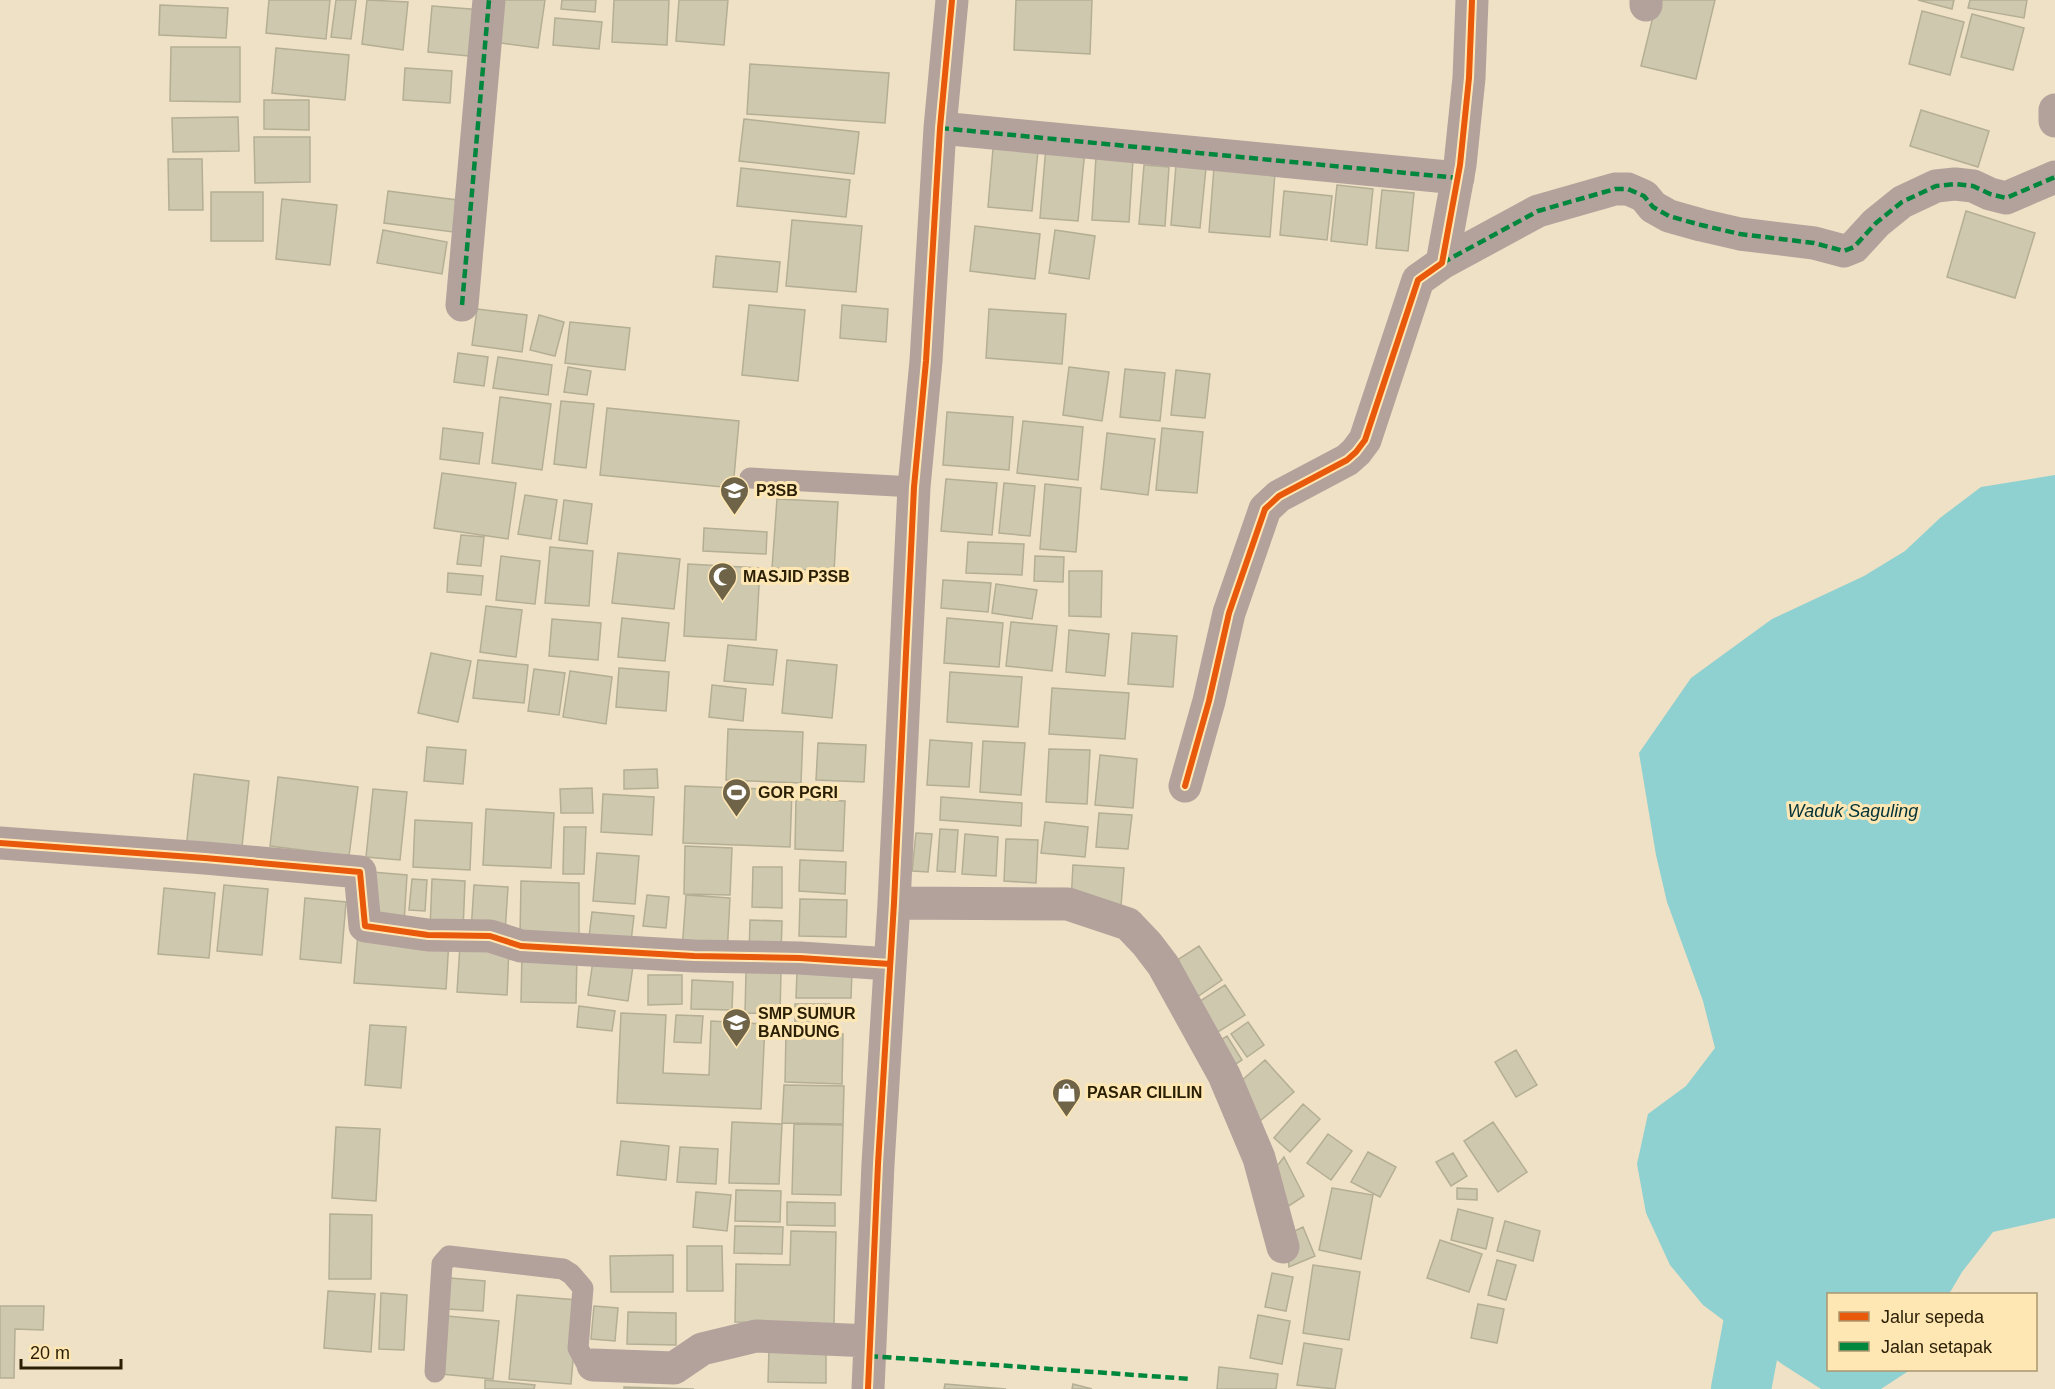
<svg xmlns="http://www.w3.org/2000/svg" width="2055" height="1389" font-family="Helvetica,sans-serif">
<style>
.water{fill:#8fd0d0}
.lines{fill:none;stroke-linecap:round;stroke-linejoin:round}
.river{stroke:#8fd0d0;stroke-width:60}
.building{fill:#cec8ae;stroke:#b4ae95;stroke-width:1.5}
.lane{stroke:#b3a19b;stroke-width:21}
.street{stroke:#b3a19b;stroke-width:33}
.quiet{stroke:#00873e;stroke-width:4.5;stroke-dasharray:9 4.5;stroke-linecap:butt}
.cycleway-casing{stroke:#ffe7b4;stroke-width:10}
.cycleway{stroke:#e8590c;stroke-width:6}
.labels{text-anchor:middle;stroke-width:6;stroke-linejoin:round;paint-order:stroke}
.poi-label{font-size:16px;font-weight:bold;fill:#2a1f04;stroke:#ffe7b4;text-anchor:start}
.water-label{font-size:18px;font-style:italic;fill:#003237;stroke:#ffe7b4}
</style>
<rect width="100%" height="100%" fill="#eee1c5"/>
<path class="water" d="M2055 475V1218L1993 1232 1962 1272 1949 1294H1828V1370H1910L1881 1389H1821L1782 1364 1703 1305 1670 1265 1646 1213 1637 1164 1648 1114 1686 1086 1715 1048 1703 1001 1667 902 1656 855 1639 753 1691 678 1772 619 1864 576 1905 551 1940 518 1981 487Z"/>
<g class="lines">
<path class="river" d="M1741 1389 1760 1288 1776 1264"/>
</g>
<path class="building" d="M269 0H330L326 39 266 33Z
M336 0H356L351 39 331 37Z
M367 0 408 2 403 50 362 44Z
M500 0H545L538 48 494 42Z
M562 0H596L595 12 561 9Z
M614 0H669L667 45 612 42Z
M679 0H728L724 45 676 41Z
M1016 0H1092L1090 54 1014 50Z
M1657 0H1715L1696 79 1641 66Z
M1918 0H1954L1952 9Z
M1970 0H2027L2024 18 1968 8Z
M160 5 228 8 226 38 159 35Z
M432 6 483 10 479 57 428 52Z
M1922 11 1964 22 1950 75 1909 64Z
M1972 14 2024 28 2013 70 1961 57Z
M555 18 602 22 599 49 553 45Z
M171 47H240V102L170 101Z
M276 48 349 55 345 100 272 93Z
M750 64 889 73 885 123 747 114Z
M405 68 452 71 450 103 403 100Z
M264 100H309V130L264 129Z
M1921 110 1989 131 1978 167 1910 146Z
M238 117 239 151 173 152 172 118Z
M744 119 859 132 854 174 739 161Z
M254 137H310V182L255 183Z
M994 137 1039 141 1032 211 988 207Z
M1046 146 1085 150 1078 221 1040 218Z
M1096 157 1133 159 1129 222 1092 220Z
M168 159H202L203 210H169Z
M1144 165 1169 167 1165 226 1139 224Z
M1176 165 1206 168 1200 228 1171 225Z
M1214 167 1275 173 1270 237 1209 232Z
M741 168 850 180 846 217 737 206Z
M1337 185 1373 189 1367 245 1331 241Z
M1382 190 1414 193 1408 251 1376 248Z
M388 191 465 201 461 233 384 223Z
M1284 191 1332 196 1327 240 1280 235Z
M211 192H263V241H211Z
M282 199 337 205 330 265 276 259Z
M1966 211 2035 233 2015 298 1947 277Z
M792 220 862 226 856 292 786 286Z
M975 226 1040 234 1035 279 970 271Z
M383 230 447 242 442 274 377 263Z
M1055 230 1095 236 1089 279 1049 273Z
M716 256 780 262 777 292 713 287Z
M749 305 805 310 798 381 742 375Z
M842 305 888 309 886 342 840 338Z
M477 309 527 315 522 352 472 345Z
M989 309 1066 314 1062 364 986 358Z
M539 315 564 322 555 356 530 350Z
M570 322 630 328 625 370 565 363Z
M458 353 488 357 484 386 454 382Z
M498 357 552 365 548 395 493 388Z
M568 367 591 371 587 395 564 392Z
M1069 367 1109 372 1102 421 1063 415Z
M1125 369 1165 373 1160 421 1120 417Z
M1176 370 1210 374 1205 418 1171 415Z
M500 397 551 404 542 470 492 463Z
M561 401 594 404 586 468 554 464Z
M607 408 739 421 733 488 600 475Z
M947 412 1013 417 1009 470 943 465Z
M1023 421 1083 427 1078 480 1017 473Z
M443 428 483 433 479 464 440 459Z
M1162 428 1203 432 1197 493 1156 490Z
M1107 433 1155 439 1148 495 1101 489Z
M442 473 516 483 508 539 434 528Z
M946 479 997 483 992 535 941 531Z
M1004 483 1035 486 1030 536 999 533Z
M1045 484 1081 488 1076 552 1040 549Z
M525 495 557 500 551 539 518 534Z
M777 499 838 502 834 571 772 568Z
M564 500 592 504 587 544 559 540Z
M704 528 767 532 766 554 703 551Z
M461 535 484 537 481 566 457 564Z
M968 542 1024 544 1022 575 966 573Z
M550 547 593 551 589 606 545 603Z
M618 553 680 559 674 609 612 603Z
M501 556 540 561 535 604 496 600Z
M1035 556 1064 557 1063 582 1034 581Z
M688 564 760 568 756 640 684 636Z
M1069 571H1102L1101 617 1069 616Z
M448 573 483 576 481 595 447 592Z
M943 580 991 583 988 612 941 608Z
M996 584 1037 590 1032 619 992 613Z
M486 606 522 610 516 657 480 652Z
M622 618 669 623 665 661 618 657Z
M947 618 1003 623 999 667 944 663Z
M552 619 601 623 598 660 549 656Z
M1011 622 1057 626 1052 671 1006 666Z
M1069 630 1109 634 1105 676 1066 672Z
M1132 633 1177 636 1173 687 1128 684Z
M728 645 777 650 773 685 724 681Z
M431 653 471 661 458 722 418 713Z
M478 660 528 665 524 703 473 698Z
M787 660 837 665 832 718 782 713Z
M619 668 669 672 666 711 616 707Z
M534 669 565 673 559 715 528 711Z
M570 671 612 677 606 724 563 717Z
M950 672 1022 677 1018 727 947 722Z
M712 685 746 689 743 721 709 717Z
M1052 688 1129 693 1125 739 1049 734Z
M728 729 803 732 801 783 726 780Z
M930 740 972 743 969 787 927 785Z
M983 741 1025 743 1021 795 980 792Z
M818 743 866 745 864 782 816 780Z
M427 747 466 750 463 784 424 781Z
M1049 749 1090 750 1087 804 1046 802Z
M1100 755 1137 759 1133 808 1095 805Z
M657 769 658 788 624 789V770Z
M194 774 249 781 241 856 186 849Z
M278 777 358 787 349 856 270 846Z
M685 786 792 790 790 847 683 843Z
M592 788 593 813H561L560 789Z
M373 789 407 792 400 860 366 857Z
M603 794 654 797 652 835 601 832Z
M941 797 1022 803 1021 826 940 820Z
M796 799 845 801 843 851 795 849Z
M486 809 554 813 551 868 483 865Z
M1099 813 1132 815 1128 849 1096 847Z
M415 820 472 823 470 870 413 867Z
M1045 822 1088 827 1085 857 1041 853Z
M564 827H586L584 874H563Z
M940 829 958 830 955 872 937 871Z
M916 833 932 834 928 872 912 871Z
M965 834 998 837 996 876 962 874Z
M1006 839 1038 840 1036 883 1004 881Z
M685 846 732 848 730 895 684 894Z
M597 853 639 856 635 904 593 901Z
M800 860 846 862 845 894 799 891Z
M1073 865 1124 868 1121 906 1071 902Z
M753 867H782V908L752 907Z
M372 872 407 875 404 923 368 921Z
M412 879 427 880 425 911 409 910Z
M432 879 465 881 463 931 430 929Z
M521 881 579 883V937H520Z
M224 885 268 889 262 955 217 951Z
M474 885 508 887 505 933 471 931Z
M164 888 215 893 209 958 158 954Z
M647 895 669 897 666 928 643 926Z
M686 895 730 898 727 955 682 951Z
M305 898 346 902 341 963 300 959Z
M800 899 847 900 846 937 799 936Z
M592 912 634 916 630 950 588 945Z
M750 920 782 921 781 955H749Z
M358 933 449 940 446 989 354 983Z
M460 945 509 948 507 995 457 992Z
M1199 946 1222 980 1194 999 1171 964Z
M522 952 577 953 576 1003 521 1002Z
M594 954 634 959 628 1001 588 995Z
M746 972H781L780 1014 745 1013Z
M797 972H852L851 998H796Z
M648 975H682V1004L648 1005Z
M692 980 733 982 732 1010 691 1009Z
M1225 985 1245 1015 1213 1035 1194 1005Z
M795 1004H830V1029H795Z
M579 1006 615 1011 612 1031 577 1027Z
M621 1013 666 1015 663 1073 709 1075 711 1021 765 1024 761 1109 617 1103Z
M676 1015 703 1016 701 1043 674 1042Z
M1248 1022 1264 1045 1247 1057 1231 1034Z
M370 1025 406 1027 401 1088 365 1085Z
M786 1033 843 1034 842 1084 785 1082Z
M1227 1036 1242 1060 1225 1071 1210 1047Z
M1516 1050 1537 1085 1516 1097 1495 1062Z
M1265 1060 1294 1092 1260 1121 1232 1089Z
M784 1085 844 1086 843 1124 782 1123Z
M1303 1104 1320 1119 1290 1152 1274 1138Z
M732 1122 782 1124 779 1184 729 1183Z
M1493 1122 1527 1172 1498 1192 1464 1141Z
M794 1124 843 1125 841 1195 792 1194Z
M336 1127 380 1129 376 1201 332 1198Z
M1328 1134 1352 1151 1331 1180 1307 1163Z
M621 1141 669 1146 666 1180 617 1175Z
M680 1147 718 1149 716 1184 677 1182Z
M1368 1152 1396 1167 1380 1197 1351 1182Z
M1453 1153 1467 1176 1451 1186 1436 1162Z
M1284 1157 1304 1196 1281 1211 1271 1174Z
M1332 1188 1373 1195 1361 1259 1319 1250Z
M1457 1188 1477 1189V1200L1457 1199Z
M736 1190 781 1191 780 1222 735 1221Z
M696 1192 731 1195 727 1231 693 1227Z
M787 1202 835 1203V1226L787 1225Z
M1458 1209 1493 1218 1486 1249 1451 1240Z
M330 1214 372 1215 371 1279H329Z
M1505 1221 1540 1231 1533 1261 1497 1251Z
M735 1226 783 1227 782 1254 734 1253Z
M1303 1227 1315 1256 1289 1267 1286 1235Z
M791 1231 836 1232 834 1324 735 1322 736 1264 790 1265Z
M1440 1240 1482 1254 1469 1292 1427 1278Z
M687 1246H722L723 1291H687Z
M673 1255V1292H611L610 1256Z
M1497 1260 1516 1265 1506 1300 1488 1295Z
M1313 1265 1360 1272 1349 1340 1303 1333Z
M1272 1273 1293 1277 1286 1311 1265 1307Z
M450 1278 485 1281 483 1311 447 1309Z
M328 1291 375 1294 371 1352 324 1348Z
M381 1293 407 1295 404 1350 379 1349Z
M517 1295 578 1300 571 1384 509 1379Z
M1478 1304 1504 1309 1497 1343 1471 1338Z
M0 1306H44L43 1330 15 1329 14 1378H0Z
M594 1306 618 1308 615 1341 591 1339Z
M628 1312 676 1313V1345L627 1344Z
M1258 1315 1290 1321 1282 1364 1250 1358Z
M447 1316 499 1321 493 1379 441 1374Z
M1304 1343 1342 1349 1335 1389 1297 1385Z
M769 1348H826V1383L768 1382Z
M1219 1367 1278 1374 1276 1389H1217Z
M485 1380 535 1385 534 1389H485Z
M945 1384 1006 1389H944Z
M1073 1384 1092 1389H1072Z
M624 1387 694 1389H624Z"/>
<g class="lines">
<path class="lane" d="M750 478 914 487
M435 1372 442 1264 449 1256 563 1269 571 1274 583 1288 578 1348 585 1361 593 1365"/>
<path class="street" d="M1646 5V0
M2055 110V121
M940 128 1458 178
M1442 263 1538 211 1615 189H1628L1644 196 1653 207 1669 216 1701 225 1740 234 1814 243 1844 251 1854 247 1876 223 1902 202 1936 186 1955 184 1973 186 1990 194 2006 198 2055 177
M462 305 489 0
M1185 786 1209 701 1229 613 1265 509 1279 496 1347 460 1356 452 1365 440 1418 280 1442 263 1460 165 1469 78 1472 0
M0 843 205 858 360 872 365 926 428 935 490 936 521 946 694 956 800 958 890 964
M894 903 1068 904 1128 924 1147 944 1163 965 1224 1075 1259 1158 1283 1247
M593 1365 674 1368 702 1349 756 1336 870 1341
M868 1389 878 1164 894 903 914 487 926 361 940 128 952 0"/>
<path class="quiet" d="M940 128 1458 178
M1442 263 1538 211 1615 189H1628L1644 196 1653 207 1669 216 1701 225 1740 234 1814 243 1844 251 1854 247 1876 223 1902 202 1936 186 1955 184 1973 186 1990 194 2006 198 2055 177
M462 305 489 0
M869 1356 1191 1379"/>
<defs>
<path id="cycleway" d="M1185 786 1209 701 1229 613 1265 509 1279 496 1347 460 1356 452 1365 440 1418 280 1442 263 1460 165 1469 78 1472 0
M0 843 205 858 360 872 365 926 428 935 490 936 521 946 694 956 800 958 890 964
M868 1389 878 1164 894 903 914 487 926 361 940 128 952 0"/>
</defs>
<use href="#cycleway" class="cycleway-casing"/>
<use href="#cycleway" class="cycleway"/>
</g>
<defs>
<symbol id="school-pin" viewBox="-11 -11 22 30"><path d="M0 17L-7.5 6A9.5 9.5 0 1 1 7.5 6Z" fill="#6f6348" stroke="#ffe7b4"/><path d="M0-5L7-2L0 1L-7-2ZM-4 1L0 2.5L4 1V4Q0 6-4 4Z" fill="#fff"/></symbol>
<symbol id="mosque-pin" viewBox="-11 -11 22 30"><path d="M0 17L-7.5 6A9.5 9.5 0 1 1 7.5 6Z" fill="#6f6348" stroke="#ffe7b4"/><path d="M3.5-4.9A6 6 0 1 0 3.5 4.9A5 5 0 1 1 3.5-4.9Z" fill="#fff"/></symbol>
<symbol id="stadium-pin" viewBox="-11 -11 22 30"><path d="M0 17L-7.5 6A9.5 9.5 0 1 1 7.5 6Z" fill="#6f6348" stroke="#ffe7b4"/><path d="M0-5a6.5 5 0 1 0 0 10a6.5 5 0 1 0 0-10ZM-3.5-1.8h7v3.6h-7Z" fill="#fff"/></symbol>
<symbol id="shop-pin" viewBox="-11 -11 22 30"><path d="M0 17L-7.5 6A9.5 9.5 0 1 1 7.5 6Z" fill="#6f6348" stroke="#ffe7b4"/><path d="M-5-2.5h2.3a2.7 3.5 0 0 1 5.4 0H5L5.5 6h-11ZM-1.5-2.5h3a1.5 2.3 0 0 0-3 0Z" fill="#fff"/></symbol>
</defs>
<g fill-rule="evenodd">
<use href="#school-pin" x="718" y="474" width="33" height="45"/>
<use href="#mosque-pin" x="706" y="560" width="33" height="45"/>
<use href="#stadium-pin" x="720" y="776" width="33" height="45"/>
<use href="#school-pin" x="720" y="1006" width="33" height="45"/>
<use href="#shop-pin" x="1050" y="1076" width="33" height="45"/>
</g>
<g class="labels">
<g class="poi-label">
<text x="756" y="496">P3SB</text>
<text x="743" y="582">MASJID P3SB</text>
<text x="758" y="798">GOR PGRI</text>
<text x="758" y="1019">SMP SUMUR<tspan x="758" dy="18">BANDUNG</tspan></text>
<text x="1087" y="1098">PASAR CILILIN</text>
</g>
<g class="water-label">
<text x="1853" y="817">Waduk Saguling</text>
</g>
</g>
<rect x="1827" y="1293" width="210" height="78" fill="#ffe7b4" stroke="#aa976e" stroke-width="1.5"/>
<rect x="1839" y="1312" width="30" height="9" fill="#e8590c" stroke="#aa976e" stroke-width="1.5"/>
<text x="1881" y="1323" font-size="18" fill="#2a1f04">Jalur sepeda</text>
<rect x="1839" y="1342" width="30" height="9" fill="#00873e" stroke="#aa976e" stroke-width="1.5"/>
<text x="1881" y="1353" font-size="18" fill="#2a1f04">Jalan setapak</text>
<path d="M21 1359v9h100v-9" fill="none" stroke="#2a1f04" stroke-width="3"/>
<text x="30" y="1359" font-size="18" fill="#2a1f04" stroke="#ffe7b4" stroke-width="4.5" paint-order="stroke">20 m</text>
</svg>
